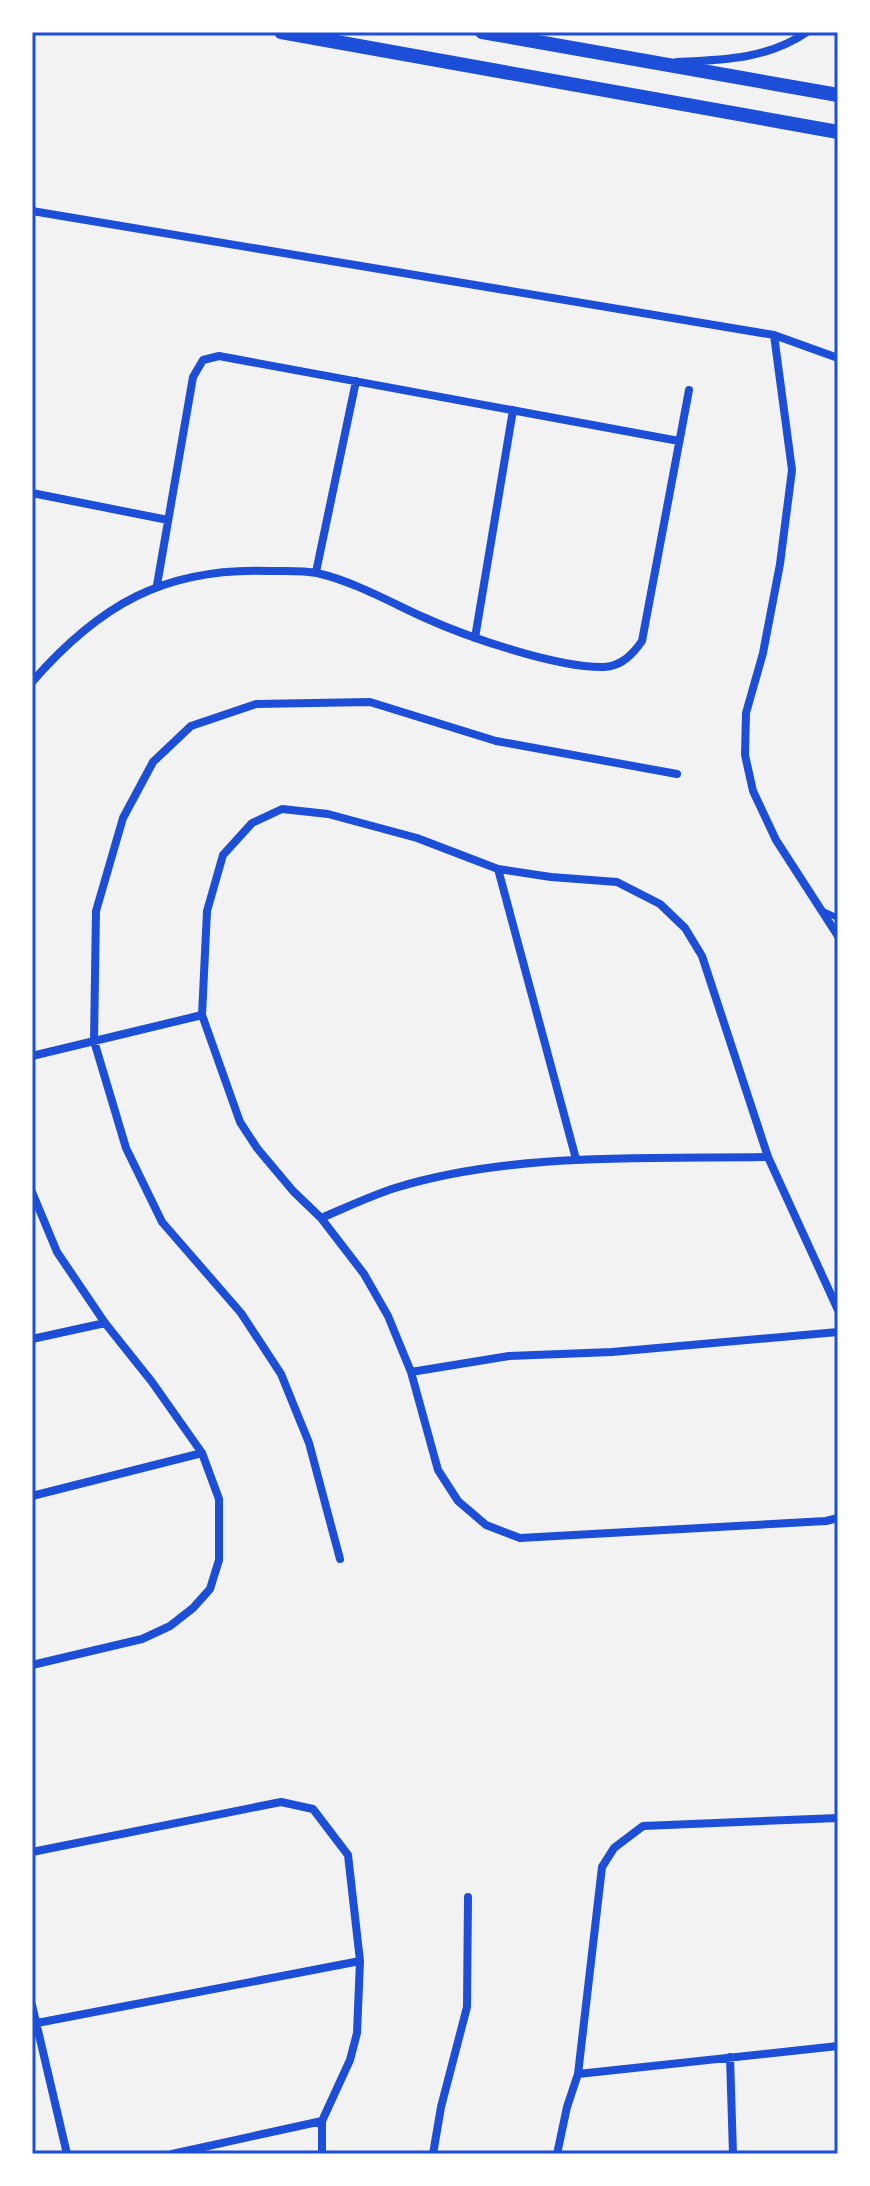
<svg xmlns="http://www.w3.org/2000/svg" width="870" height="2186" font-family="'Nunito Sans',sans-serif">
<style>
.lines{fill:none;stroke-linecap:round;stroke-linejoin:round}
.service{stroke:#1d4ed8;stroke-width:6}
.minor{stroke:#1d4ed8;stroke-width:8}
.tertiary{stroke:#1d4ed8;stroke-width:14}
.neatline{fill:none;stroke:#1d4ed8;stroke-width:3}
</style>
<rect width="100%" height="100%" fill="#f2f2f2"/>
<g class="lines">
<path class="service" d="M823 911 838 918"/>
<path class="minor" d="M677 62C723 60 768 59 807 32
M32 211 774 335 838 358
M774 335 792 470 780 564 763 653 746 713 745 755 753 791 776 840 838 936
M32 493 168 520
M316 572 356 381
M157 585 193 377 203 360 219 356 679 441
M475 638 513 410
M32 682C99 605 165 567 269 571 284 571 302 570 317 573 355 582 388 601 423 617 467 637 557 668 604 667 622 666 633 654 642 641L689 390
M498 869 576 1159
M32 1056 202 1015
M32 1192 57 1252 105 1323 152 1382 202 1453 219 1499V1560L210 1589 193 1608 170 1626 142 1639 32 1665
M321 1218C345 1208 370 1196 395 1188 511 1152 647 1159 768 1157
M838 1310 768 1157 702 956 685 928 660 904 617 882 551 877 498 869 417 838 328 814 282 809 252 823 223 855 207 911 202 1015 240 1122 257 1148 293 1191 321 1218 364 1274 388 1316 411 1372 438 1470 458 1501 486 1525 520 1538 826 1521 838 1518
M32 1339 105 1323
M411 1372 509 1356 612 1352 838 1332
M32 1496 202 1453
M340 1559 309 1443 281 1374 241 1313 162 1222 126 1148 94 1041 96 911 123 818 153 762 191 726 256 704 370 702 496 741 677 774
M32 1852 281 1802 313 1809 348 1855 360 1961 357 2033 350 2060 322 2121V2154
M32 2005 67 2154
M37 2023 360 1961
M730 2057 733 2154
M578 2074 838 2046
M172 2154 322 2121
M433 2154 441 2107 467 2007 468 1897
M557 2154 567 2107 578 2074 602 1867 614 1848 643 1826 838 1818"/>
<path class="tertiary" d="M281 32 838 132
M482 32 838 95"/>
</g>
<rect width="870" height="2186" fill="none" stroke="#ffffff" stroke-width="68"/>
<rect x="34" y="34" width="802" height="2118" class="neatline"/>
</svg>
